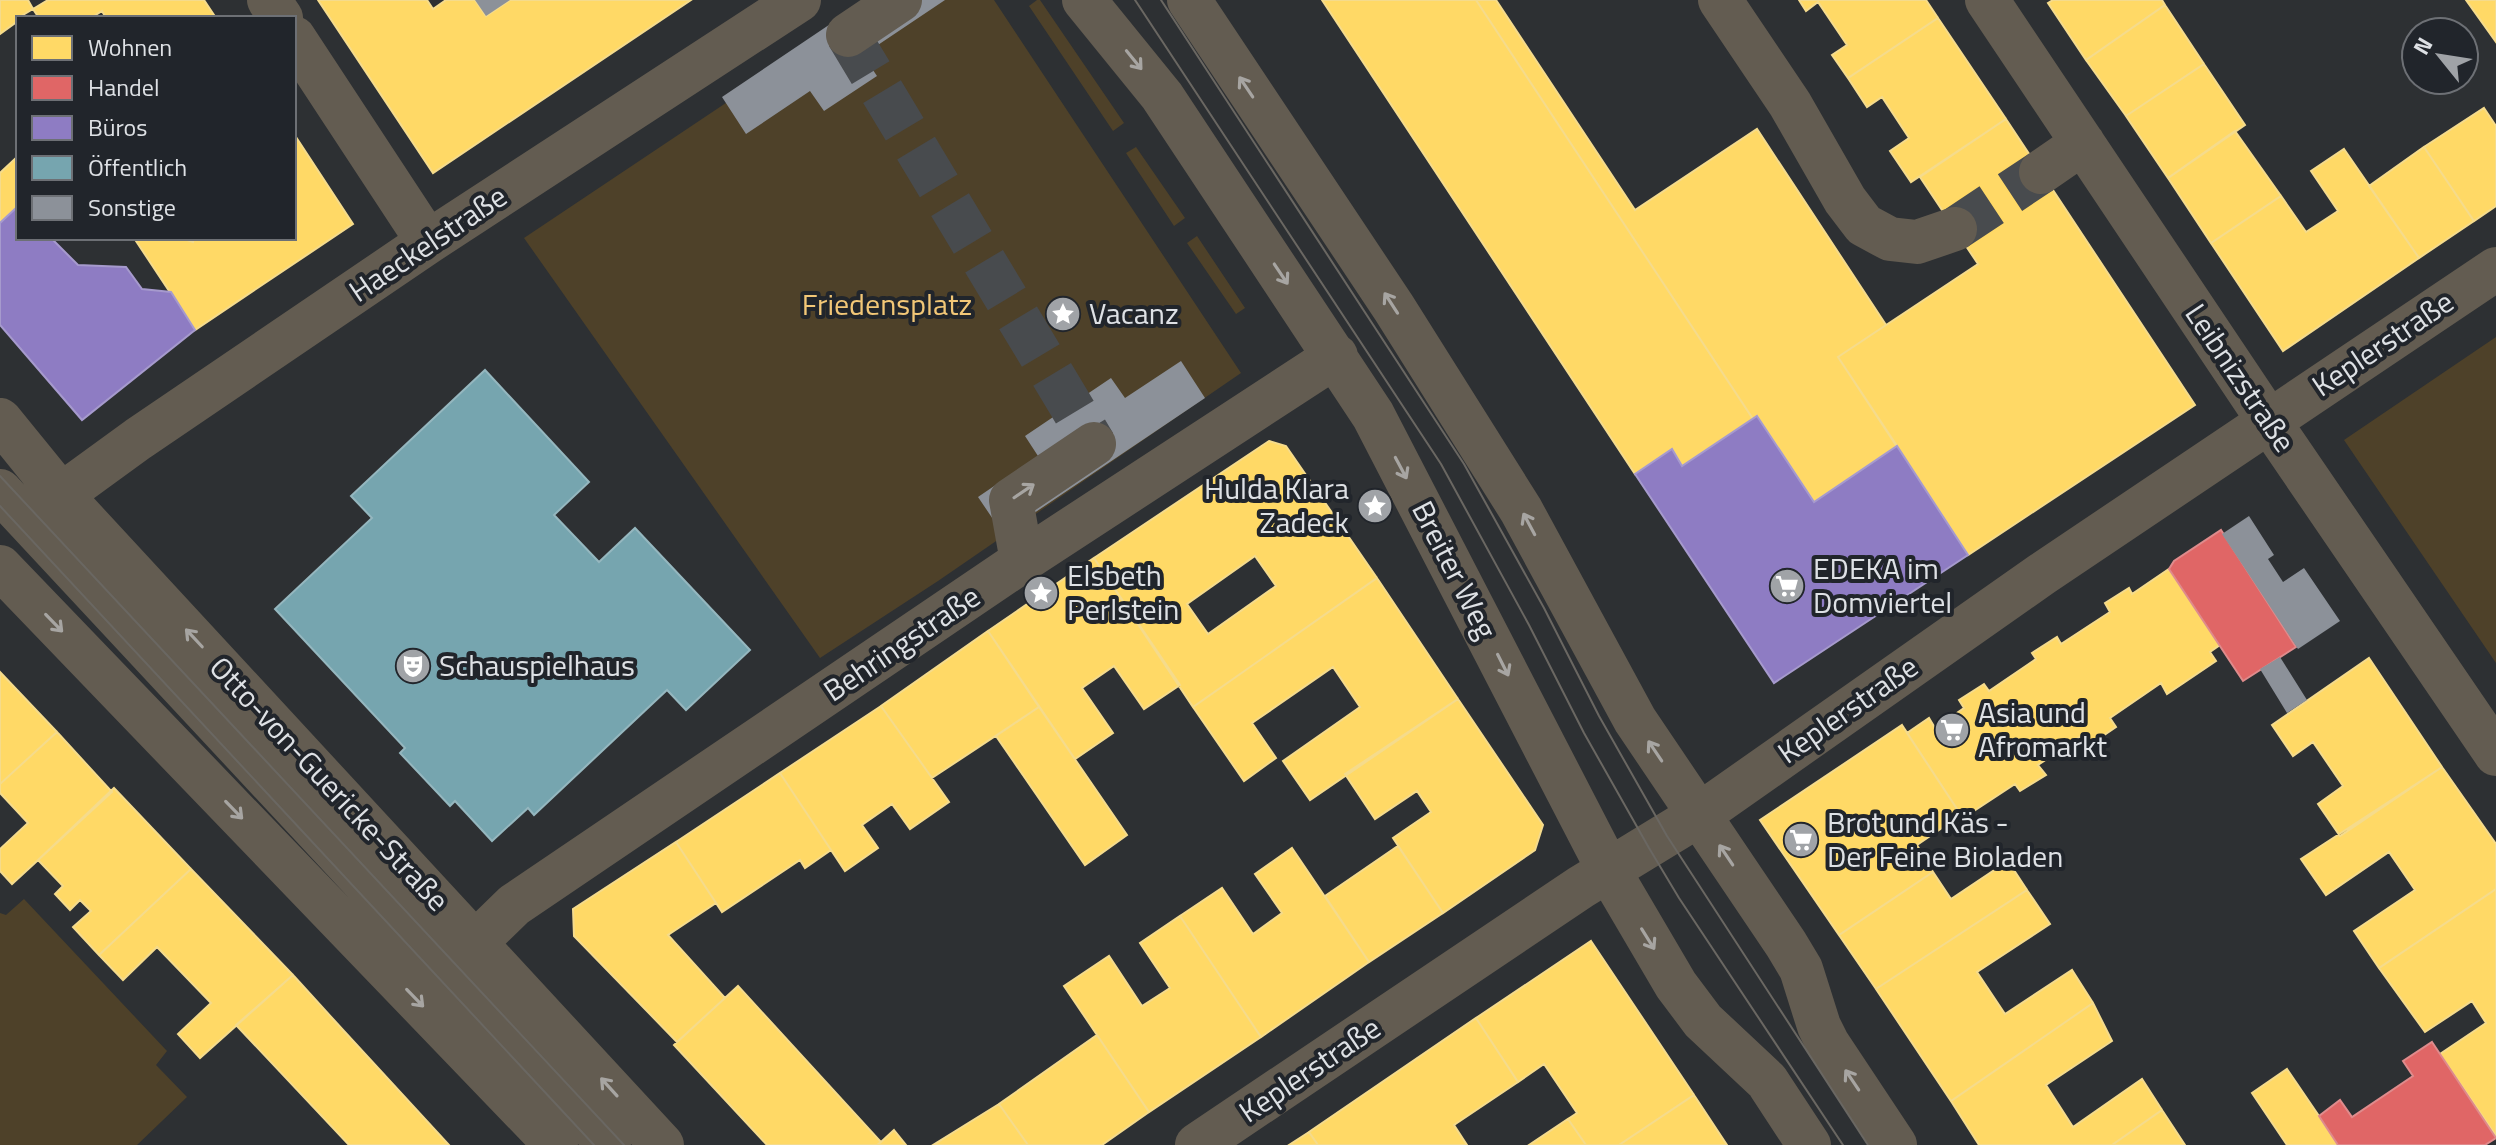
<svg xmlns="http://www.w3.org/2000/svg" width="2496" height="1145" font-family="'Titillium Web',sans-serif">
<style>
.green{fill:#4e4129}
.homes{fill:#ffd966;stroke:#f5db8c;stroke-width:2;fill-rule:evenodd}
.shops{fill:#e06666;stroke:#df8b8c;stroke-width:2}
.offices{fill:#8e7cc3;stroke:#a69acd;stroke-width:2}
.public{fill:#76a5af;stroke:#95b7bf;stroke-width:2}
.building{fill:#8c9199}
.lines{fill:none;stroke-linecap:round;stroke-linejoin:round}
.minor-tunnel{stroke:#484b4e;stroke-width:44;stroke-dasharray:44 22;stroke-linecap:butt}
.minor{stroke:#635c51;stroke-width:44}
.tram{stroke:#6a6762;stroke-width:2}
.oneway{stroke:#a7a5a2}
.labels{text-anchor:middle;stroke-width:8;stroke-linejoin:round;paint-order:stroke}
.street-label{font-size:30px;fill:#dee1e5;stroke:#21252b}
.park-label{font-size:30px;fill:#f2c777;stroke:#21252b}
.poi-label{font-size:30px;fill:#dee1e5;stroke:#21252b;text-anchor:start}
</style>
<rect width="100%" height="100%" fill="#2d3033"/>
<path class="green" d="M880 0H994L1241 373 938 581 820 658 524 238Z
M1037 0H1040L1124 123 1113 131 1029 6Z
M1136 147 1185 218 1174 226 1126 153Z
M1197 236 1245 308 1236 314 1187 243Z
M2496 337V663L2344 440Z
M24 899 167 1051 156 1065 187 1097 137 1145H0V913L6 915Z"/>
<path class="homes" d="M0 0H28L33 9 18 18V21L0 34Z
M48 0H204L216 18H106L102 11 91 18H39L33 9Z
M318 0H427L433 9 446 0H475L486 16 510 0H691L433 173Z
M1322 0H1476L1753 419 1682 466 1672 449 1635 474Z
M1476 0H1496L1635 210 1757 129 1886 325 1838 357 1897 446 1814 502 1757 416 1753 419Z
M1799 0H1926L1938 18 1848 78 1832 55 1847 45 1818 2 1806 11Z
M2053 0H2162L2165 5 2086 60 2048 3Z
M2466 0H2496V42Z
M2165 5 2204 64 2126 116 2086 60Z
M1938 18 2006 119 1911 182 1890 151 1909 138 1882 97 1867 107 1848 78Z
M2204 64 2245 125 2168 178 2126 116Z
M2484 108 2496 126V206L2474 221 2424 147Z
M2006 119 2195 405 1968 555 1838 357 1978 264 1920 177Z
M2235 131 2281 196 2211 243 2168 178Z
M294 134 353 224 195 330 134 238H181L193 242 194 238H294Z
M2424 147 2474 221 2419 258 2369 186Z
M2344 149 2419 258 2283 351 2211 243 2281 196 2306 232 2338 211 2311 171Z
M18 156V206L0 223V173Z
M1269 441 1286 446 1377 578 1193 707 1094 558ZM1255 556 1276 586 1208 634 1187 604Z
M1094 558 1180 685 1144 709 1114 666 1082 688 1113 733 1075 759 988 631Z
M2169 569 2220 645 2210 652 2216 661 2167 694 2161 683 2110 718 2116 727 2088 746 2081 736 2038 765 2046 775 2020 791 2015 784 1963 818 1907 733 1929 718 1935 728 1964 708 1959 700 1984 684 1989 691 2036 659 2032 653 2057 637 2061 644 2110 612 2105 603 2129 588 2132 594Z
M1377 578 1458 699 1310 800 1283 761 1360 707 1333 667 1252 723 1276 758 1244 781 1193 707Z
M988 631 1039 707 932 778 881 706Z
M2369 658 2442 767 2340 836 2318 804 2343 786 2313 742 2293 756 2272 725Z
M0 672 57 732 0 784Z
M1458 699 1543 825 1535 850 1443 913 1393 838 1431 812 1417 791 1375 819 1345 774Z
M881 706 949 802 910 829 892 804 862 825 878 848 845 871 780 773Z
M1039 707 1127 835 1085 865 996 736Z
M1902 725 1961 815 1917 845 1933 872 1839 935 1760 820Z
M57 732 112 792 12 884 0 871V849L28 823 0 793V784Z
M2442 767 2496 844V889L2379 968 2354 931 2415 890 2389 852 2326 895 2301 859Z
M780 773 831 850 805 868 800 860 722 912 676 842Z
M114 788 191 869 99 955 73 927 91 911 80 900 70 910 55 894 63 886 38 860Z
M676 842 716 903 668 935 725 998 677 1042 574 936 573 909Z
M1398 846 1443 913 1369 962 1325 896Z
M1292 848 1369 962 1261 1037 1180 916 1222 888 1253 934 1282 913 1255 874Z
M2008 861 2027 890 1876 989 1839 935 1933 872 1951 899Z
M191 869 293 975 200 1058 178 1034 211 1003 157 947 123 980 99 955Z
M2496 889V1136L2440 1054 2486 1023 2472 1001 2425 1032 2379 968Z
M2027 890 2050 924 1977 972 2005 1014 2072 970 2093 1003 1951 1101 1876 989Z
M1180 916 1261 1037 1149 1112 1064 986 1109 956 1142 1006 1170 988 1140 943Z
M1591 941 1694 1095 1619 1145H1586L1568 1119 1577 1113 1544 1064 1518 1082 1476 1018Z
M293 975 344 1031 449 1145H349L236 1025Z
M738 986 881 1142 877 1145H767L674 1045Z
M2093 1003 2112 1041 2046 1085 2073 1127 2142 1079 2162 1110 2112 1145H1979L1951 1101Z
M1476 1018 1518 1082 1454 1125 1467 1145H1318L1309 1132Z
M1097 1035 1149 1112 1102 1145H1028L999 1104Z
M2287 1069 2319 1116 2338 1145H2287L2252 1093Z
M1694 1095 1727 1145H1619Z
M999 1104 1028 1145H933Z
M2162 1110 2185 1145H2112Z
M1568 1119 1586 1145H1529Z
M894 1130 906 1145H877L881 1142Z
M1309 1132 1318 1145H1289Z"/>
<path class="shops" d="M2221 530 2296 647 2243 681 2169 569 2174 561Z
M2432 1042 2496 1138 2485 1145H2338L2319 1116 2340 1100 2352 1117 2413 1076 2403 1061Z"/>
<path class="offices" d="M18 206V238H55L53 240 78 265 126 267 142 289 171 292 195 330 82 420 0 325V223Z
M1757 416 1814 502 1897 446 1968 555 1774 683 1635 474 1672 449 1682 466Z"/>
<path class="public" d="M485 370 589 482 554 515 599 562 635 528 750 650 686 710 667 690 534 815 528 808 492 841 455 801 450 806 400 753 405 748 275 609 372 518 351 496Z"/>
<path class="building" d="M475 0H510L486 16Z
M866 0H945L863 55 877 76 824 111 810 91 746 134 722 97Z
M1181 361 1205 398 1003 534 978 497 1038 456 1025 436 1111 378 1125 398Z
M2249 516 2274 555 2268 559 2283 582 2304 568 2340 621 2298 649 2222 534Z
M2280 657 2307 700 2287 713 2260 669Z"/>
<g class="lines">
<path class="minor-tunnel" d="M848 35 1094 444
M1955 229 2041 172"/>
<path class="minor" d="M269 0 281 18
M1084 0 1162 96 1373 415 1609 871 1676 985 1703 1021 1767 1081 1809 1145
M1189 0 1394 308 1521 510 1635 720 1786 944 1801 969 1819 1026 1828 1044 1895 1145
M1720 0 1790 104 1845 200 1864 225 1890 239 1917 242 1955 229
M1987 0 2268 420 2496 754
M848 35 900 0
M294 38 428 242
M2041 172 2083 143
M0 420 61 495 662 1145
M0 491 609 1145
M61 495 138 439 428 242 799 0
M1022 561 1011 500 1094 444
M0 567 556 1145
M476 942 514 905 1022 561 1336 356
M1197 1145 1581 887 1699 815 2042 574 2496 269"/>
<path class="tram" d="M1135 0 1441 464 1529 625 1584 733 1649 848 1679 898 1843 1145
M1161 0 1464 464 1544 608 1599 716 1667 836 1868 1145
M0 476 624 1145
M0 506 594 1145"/>
</g>
<defs><path id="oneway-shaft" d="M-6 0H5M1.5-3L5.5 0L1.5 3" fill="none" stroke-width="1.6" stroke-linecap="round" stroke-linejoin="round" transform="scale(2)"/></defs>
<g class="oneway">
<use href="#oneway-shaft" transform="translate(1134 60) rotate(51)"/>
<use href="#oneway-shaft" transform="translate(1246 87) rotate(-124)"/>
<use href="#oneway-shaft" transform="translate(1281 274) rotate(56)"/>
<use href="#oneway-shaft" transform="translate(1391 303) rotate(-123)"/>
<use href="#oneway-shaft" transform="translate(1401 468) rotate(62)"/>
<use href="#oneway-shaft" transform="translate(1024 491) rotate(-34)"/>
<use href="#oneway-shaft" transform="translate(1529 524) rotate(-118)"/>
<use href="#oneway-shaft" transform="translate(54 623) rotate(46)"/>
<use href="#oneway-shaft" transform="translate(194 638) rotate(-133)"/>
<use href="#oneway-shaft" transform="translate(1503 665) rotate(63)"/>
<use href="#oneway-shaft" transform="translate(1655 751) rotate(-124)"/>
<use href="#oneway-shaft" transform="translate(234 810) rotate(46)"/>
<use href="#oneway-shaft" transform="translate(1726 855) rotate(-124)"/>
<use href="#oneway-shaft" transform="translate(1648 939) rotate(58)"/>
<use href="#oneway-shaft" transform="translate(415 998) rotate(46)"/>
<use href="#oneway-shaft" transform="translate(1852 1080) rotate(-124)"/>
<use href="#oneway-shaft" transform="translate(609 1087) rotate(-132)"/>
</g>
<defs>
<symbol id="sight-disc" viewBox="-11 -11 22 22"><circle r="9.5" fill="#a0a3a7" stroke="#21252b"/><path d="M0-6L1.8-2.2L6-1.7L2.9 1.2L3.7 5.4L0 3.3L-3.7 5.4L-2.9 1.2L-6-1.7L-1.8-2.2Z" fill="#fff"/></symbol>
<symbol id="supermarket-disc" viewBox="-11 -11 22 22"><circle r="9.5" fill="#a0a3a7" stroke="#21252b"/><path d="M-6-5.5h2.5l.6 2H6L4.5 2H-2.5L-4.4-4H-6ZM-1.5 3.2a1.3 1.3 0 1 0 .1 0ZM3 3.2a1.3 1.3 0 1 0 .1 0Z" fill="#fff"/></symbol>
<symbol id="theatre-disc" viewBox="-11 -11 22 22"><circle r="9.5" fill="#a0a3a7" stroke="#21252b"/><path d="M-5-5.5Q0-4 5-5.5V0Q5 5 0 6Q-5 5-5 0ZM-3.3-2.5H-1v1.5H-3.3ZM1-2.5H3.3v1.5H1ZM-2.8 1Q0 5.5 2.8 1Z" fill="#fff"/></symbol>
</defs>
<g fill-rule="evenodd">
<use href="#sight-disc" x="1043" y="294" width="40" height="40"/>
<use href="#sight-disc" x="1355" y="486" width="40" height="40"/>
<use href="#supermarket-disc" x="1767" y="566" width="40" height="40"/>
<use href="#sight-disc" x="1021" y="573" width="40" height="40"/>
<use href="#theatre-disc" x="393" y="646" width="40" height="40"/>
<use href="#supermarket-disc" x="1932" y="710" width="40" height="40"/>
<use href="#supermarket-disc" x="1781" y="820" width="40" height="40"/>
</g>
<g class="labels">
<g class="street-label">
<text transform="translate(428 244) rotate(-34)" y="10">Haeckelstraße</text>
<text transform="translate(2383 344) rotate(-34)" y="10">Keplerstraße</text>
<text transform="translate(2240 378) rotate(56)" y="10">Leibnizstraße</text>
<text transform="translate(1454 570) rotate(63)" y="10">Breiter Weg</text>
<text transform="translate(902 644) rotate(-34)" y="10">Behringstraße</text>
<text transform="translate(1848 710) rotate(-35)" y="10">Keplerstraße</text>
<text transform="translate(329 784) rotate(47)" y="10">Otto-von-Guericke-Straße</text>
<text transform="translate(1310 1070) rotate(-34)" y="10">Keplerstraße</text>
</g>
<g class="park-label">
<text x="887" y="315">Friedensplatz</text>
</g>
<g class="poi-label">
<text x="1089" y="324">Vacanz</text>
<text x="1349" y="499" text-anchor="end">Hulda Klara<tspan x="1349" dy="34">Zadeck</tspan></text>
<text x="1813" y="579">EDEKA im<tspan x="1813" dy="34">Domviertel</tspan></text>
<text x="1067" y="586">Elsbeth<tspan x="1067" dy="34">Perlstein</tspan></text>
<text x="439" y="676">Schauspielhaus</text>
<text x="1978" y="723">Asia und<tspan x="1978" dy="34">Afromarkt</tspan></text>
<text x="1827" y="833">Brot und Käs -<tspan x="1827" dy="34">Der Feine Bioladen</tspan></text>
</g>
</g>
<rect x="16" y="16" width="280" height="224" fill="#21252b" stroke="#6d7075" stroke-width="2"/>
<rect x="32" y="36" width="40" height="24" fill="#ffd966" stroke="#6d7075" stroke-width="2"/>
<text x="88" y="56" font-size="24" fill="#dee1e5">Wohnen</text>
<rect x="32" y="76" width="40" height="24" fill="#e06666" stroke="#6d7075" stroke-width="2"/>
<text x="88" y="96" font-size="24" fill="#dee1e5">Handel</text>
<rect x="32" y="116" width="40" height="24" fill="#8e7cc3" stroke="#6d7075" stroke-width="2"/>
<text x="88" y="136" font-size="24" fill="#dee1e5">Büros</text>
<rect x="32" y="156" width="40" height="24" fill="#76a5af" stroke="#6d7075" stroke-width="2"/>
<text x="88" y="176" font-size="24" fill="#dee1e5">Öffentlich</text>
<rect x="32" y="196" width="40" height="24" fill="#8c9199" stroke="#6d7075" stroke-width="2"/>
<text x="88" y="216" font-size="24" fill="#dee1e5">Sonstige</text>
<g transform="translate(2440 56) rotate(300)"><circle r="38" fill="#21252b" stroke="#6d7075" stroke-width="2"/>
<path d="M0-6L14 30L0 20L-14 30Z" fill="#a0a3a7"/>
<text y="-12" font-size="22" font-weight="bold" text-anchor="middle" fill="#dee1e5">N</text>
</g>
</svg>
